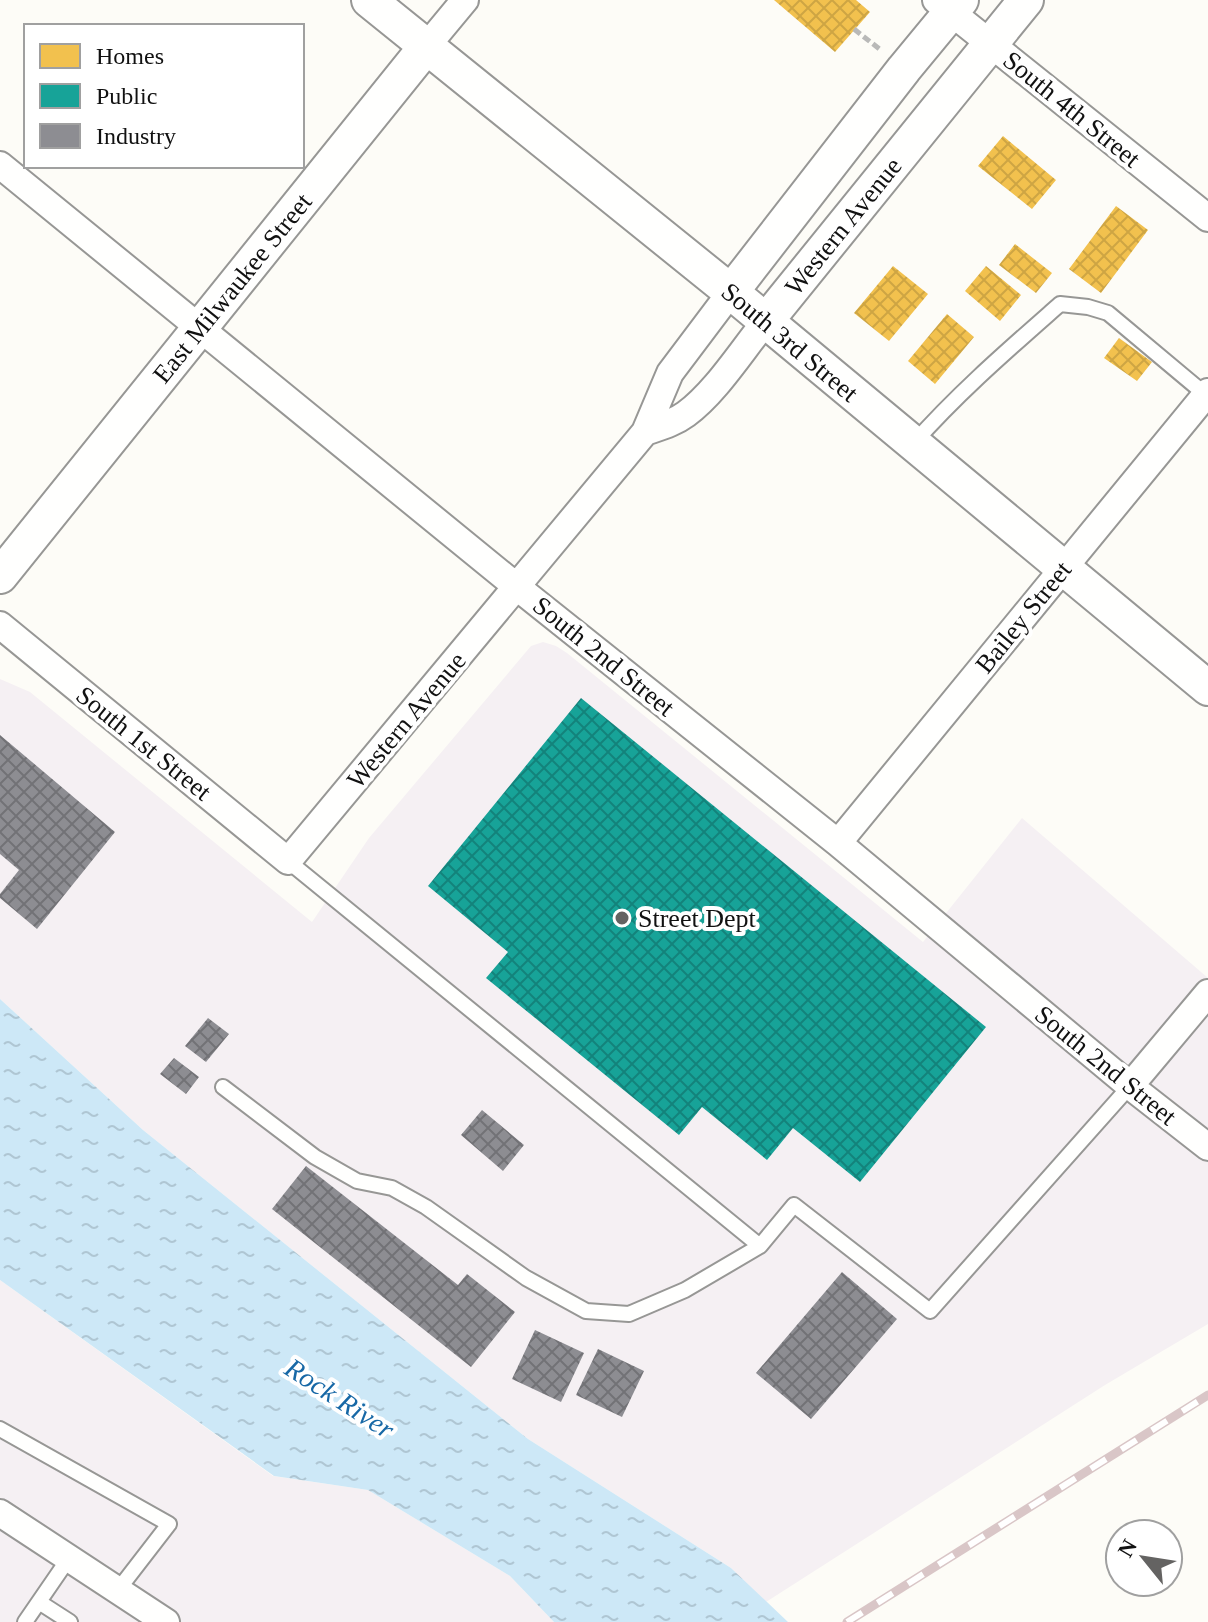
<svg xmlns="http://www.w3.org/2000/svg" width="1208" height="1622" font-family="Georgia,serif">
<style>
.industrial{fill:#f5f0f3}
.water{fill:url(#water-ripples)}
.homes{fill:url(#homes-cross-hatch)}
.public{fill:url(#public-cross-hatch)}
.industry{fill:url(#industry-cross-hatch)}
.lines{fill:none;stroke-linecap:round;stroke-linejoin:round}
.service-casing{stroke:#979795;stroke-width:18}
.minor-casing{stroke:#979795;stroke-width:30}
.tertiary-casing{stroke:#979795;stroke-width:38}
.path{stroke:#b9b9b8;stroke-width:5;stroke-dasharray:8 4;stroke-linecap:butt}
.service{stroke:#fffffe;stroke-width:14}
.minor{stroke:#fffffe;stroke-width:26}
.tertiary{stroke:#fffffe;stroke-width:34}
.rail-casing{stroke:#d9c6c7;stroke-width:9}
.rail{stroke:#fff;stroke-width:6;stroke-dasharray:18;stroke-linecap:butt}
.poi-dot{fill:#646362;stroke:#fff;stroke-width:3}
.labels{text-anchor:middle;stroke-width:8;stroke-linejoin:round;paint-order:stroke}
.street-label{font-size:26px;fill:#111;stroke:#fff}
.poi-label{font-size:26px;fill:#111;stroke:#fff;text-anchor:start}
.water-label{font-size:28px;font-style:italic;fill:#1768a6;stroke:#fff}
</style>
<defs>
<pattern id="water-ripples" width="26" height="14" patternUnits="userSpaceOnUse" patternTransform="scale(2)"><rect width="26" height="14" fill="#cde8f7"/><path d="M2 4q2-2 4 0t4 0M15 11q2-2 4 0t4 0" fill="none" stroke="#afc6d3"/></pattern>
<pattern id="homes-cross-hatch" width="8" height="8" patternUnits="userSpaceOnUse" patternTransform="scale(2)"><rect width="8" height="8" fill="#f2c14e"/><path d="M0 0l8 8M0 8l8-8" fill="none" stroke="#cea543"/></pattern>
<pattern id="public-cross-hatch" width="8" height="8" patternUnits="userSpaceOnUse" patternTransform="scale(2)"><rect width="8" height="8" fill="#17a398"/><path d="M0 0l8 8M0 8l8-8" fill="none" stroke="#13837b"/></pattern>
<pattern id="industry-cross-hatch" width="8" height="8" patternUnits="userSpaceOnUse" patternTransform="scale(2)"><rect width="8" height="8" fill="#8d8d92"/><path d="M0 0l8 8M0 8l8-8" fill="none" stroke="#727276"/></pattern>
</defs>
<rect width="100%" height="100%" fill="#fdfcf7"/>
<path class="industrial" d="M543 642 556 646 567 653 923 942 1022 818 1208 978V1324L1105 1385 766 1602 731 1568 528 1439 143 1130 0 999V679L30 692 312 922 369 838 531 646Z
M0 1280 273 1476 368 1490 510 1576 554 1622H0Z"/>
<path class="water" d="M0 999 143 1130 528 1439 731 1568 788 1622H554L510 1576 368 1490 274 1476 0 1280Z"/>
<path class="homes" d="M774 0H856L870 12 835 52Z
M1003 136 1056 180 1032 209 978 166Z
M1116 206 1148 230 1101 293 1069 269Z
M1015 244 1052 273 1036 293 999 265Z
M893 266 928 294 889 341 854 313Z
M986 266 1021 295 1000 321 965 291Z
M947 314 974 337 935 384 908 361Z
M1119 338 1152 362 1137 381 1104 358Z"/>
<path class="public" d="M581 698 986 1027 860 1182 793 1128 767 1160 702 1107 679 1135 486 978 508 952 428 886Z"/>
<path class="industry" d="M0 735 115 832 37 929 0 898V894L19 870 0 854Z
M208 1018 229 1034 206 1062 185 1046Z
M174 1058 199 1077 186 1094 160 1074Z
M482 1110 524 1145 503 1171 461 1135Z
M306 1166 458 1285 467 1274 515 1312 471 1367 272 1209Z
M842 1272 897 1319 811 1419 756 1373Z
M535 1330 584 1353 561 1402 512 1379Z
M598 1349 644 1371 622 1417 576 1395Z"/>
<g class="lines">
<defs>
<path id="service" d="M913 444C958 393 1009 349 1060 304L1088 307 1108 313 1206 395
M288 861 760 1246 794 1205 930 1311 1130 1086
M223 1087 315 1157 357 1181 392 1188 426 1207 526 1278 586 1311 629 1314 685 1290 760 1246
M0 1429 169 1524 118 1590
M39 1602 70 1622
M25 1622 69 1558"/>
<path id="minor" d="M936 0 1208 218
M426 47 465 0
M0 165 517 587 838 843 1130 1086 1208 1147
M645 432C659 427 674 423 686 414 716 392 742 350 766 321
M0 625 288 861 645 432 670 373 731 292
M838 843 1208 392
M1130 1086 1208 993
M0 1513 166 1622"/>
<path id="tertiary" d="M369 0 731 292 1208 688
M731 292 904 69 961 0
M766 321 1026 0
M0 576 426 47"/>
</defs>
<use href="#service" class="service-casing"/>
<use href="#minor" class="minor-casing"/>
<use href="#tertiary" class="tertiary-casing"/>
<path class="path" d="M854 29 882 51"/>
<use href="#service" class="service"/>
<use href="#minor" class="minor"/>
<use href="#tertiary" class="tertiary"/>
<defs>
<path id="rail" d="M847 1622 1208 1395"/>
</defs>
<use href="#rail" class="rail-casing"/>
<use href="#rail" class="rail"/>
</g>
<circle class="poi-dot" cx="622" cy="918" r="8"/>
<g class="labels">
<g class="street-label">
<text transform="translate(1072 109) rotate(39)" y="9">South 4th Street</text>
<text transform="translate(843 226) rotate(-51)" y="9">Western Avenue</text>
<text transform="translate(232 288) rotate(-51)" y="9">East Milwaukee Street</text>
<text transform="translate(790 342) rotate(40)" y="9">South 3rd Street</text>
<text transform="translate(1023 617) rotate(-51)" y="9">Bailey Street</text>
<text transform="translate(604 656) rotate(39)" y="9">South 2nd Street</text>
<text transform="translate(406 720) rotate(-50)" y="9">Western Avenue</text>
<text transform="translate(144 743) rotate(39)" y="9">South 1st Street</text>
<text transform="translate(1106 1065) rotate(39)" y="9">South 2nd Street</text>
</g>
<g class="poi-label">
<text x="638" y="927">Street Dept</text>
</g>
<g class="water-label">
<text transform="translate(340 1398) rotate(33)" y="10">Rock River</text>
</g>
</g>
<rect x="24" y="24" width="280" height="144" fill="#ffffff" stroke="#a0a0a0" stroke-width="2"/>
<rect x="40" y="44" width="40" height="24" fill="#f2c14e" stroke="#a0a0a0" stroke-width="2"/>
<text x="96" y="64" font-size="24" fill="#111111">Homes</text>
<rect x="40" y="84" width="40" height="24" fill="#17a398" stroke="#a0a0a0" stroke-width="2"/>
<text x="96" y="104" font-size="24" fill="#111111">Public</text>
<rect x="40" y="124" width="40" height="24" fill="#8d8d92" stroke="#a0a0a0" stroke-width="2"/>
<text x="96" y="144" font-size="24" fill="#111111">Industry</text>
<g transform="translate(1144 1558) rotate(300)"><circle r="38" fill="#ffffff" stroke="#a0a0a0" stroke-width="2"/>
<path d="M0-6L14 30L0 20L-14 30Z" fill="#646362"/>
<text y="-12" font-size="22" font-weight="bold" text-anchor="middle" fill="#111111">N</text>
</g>
</svg>
